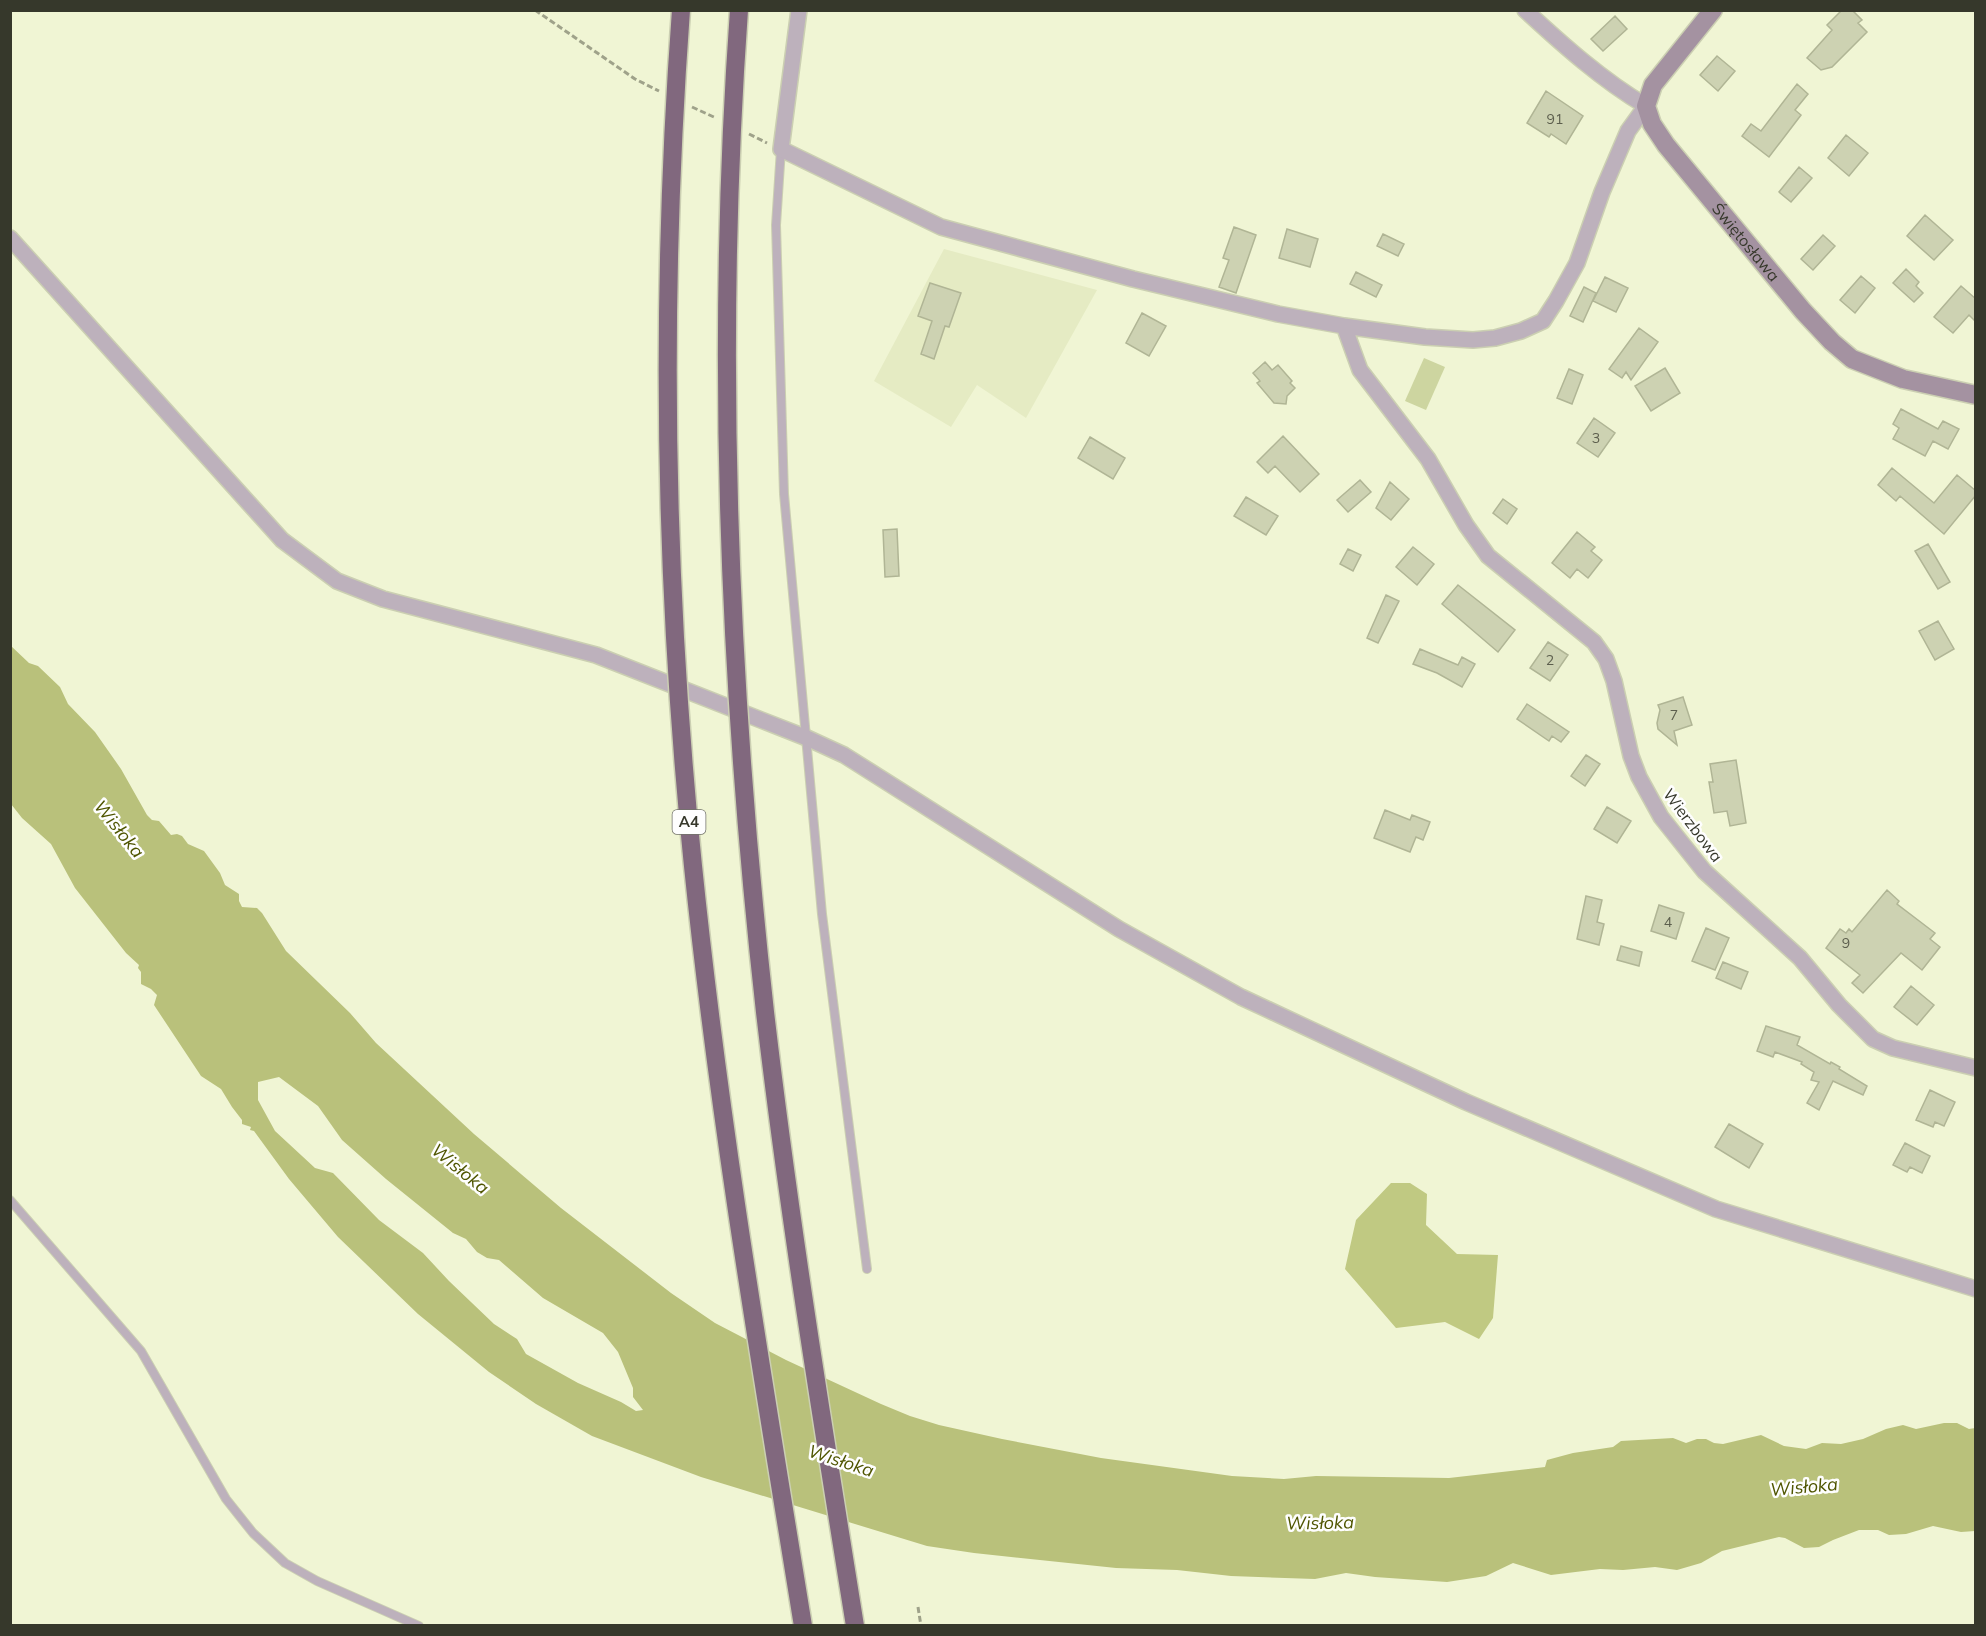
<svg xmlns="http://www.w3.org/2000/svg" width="1986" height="1636" font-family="Mulish,sans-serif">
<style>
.built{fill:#e5ebc3}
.green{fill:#cdd5a0}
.forest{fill:#c0c982}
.water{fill:#b9c17b;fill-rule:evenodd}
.building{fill:#cdd2b2;stroke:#b0b595;stroke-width:1.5}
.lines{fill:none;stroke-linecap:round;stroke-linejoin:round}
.lane-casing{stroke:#cbcfb2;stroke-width:10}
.street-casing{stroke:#cbcfb2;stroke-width:18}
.secondary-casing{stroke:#cbcfb2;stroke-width:21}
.path{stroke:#9fa28a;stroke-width:3;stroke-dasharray:6 3;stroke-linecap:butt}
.lane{stroke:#bdb1bc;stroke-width:8}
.street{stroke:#bdb1bc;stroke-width:15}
.secondary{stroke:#a492a1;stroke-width:18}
.highway-bridge-casing{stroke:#cbcfb2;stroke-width:21;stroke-linecap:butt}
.highway-bridge{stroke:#81687e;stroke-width:18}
.labels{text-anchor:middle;stroke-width:5;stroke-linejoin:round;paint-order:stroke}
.number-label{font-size:14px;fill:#5c5e4d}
.shield{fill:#fefefe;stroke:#72736a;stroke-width:1.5}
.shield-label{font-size:15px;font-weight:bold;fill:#36382b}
.street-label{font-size:16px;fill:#36382b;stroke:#fefefe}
.water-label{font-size:18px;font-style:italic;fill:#4f5500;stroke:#fefefe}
</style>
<rect width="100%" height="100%" fill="#f0f5d4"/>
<path class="built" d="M944 249 1097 290 1026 418 977 385 951 427 874 381Z"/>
<path class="green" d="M1424 358 1445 367 1426 410 1405 401Z"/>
<path class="forest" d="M1391 1183H1410L1427 1194 1426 1225 1457 1254 1498 1255 1493 1318 1479 1339 1445 1322 1396 1328 1345 1269 1356 1220Z"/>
<path class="water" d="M10 645 29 663 38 666 60 687 68 704 95 732 121 769 147 815 152 820 159 821 171 835 177 834 182 836 188 844 204 851 220 873 225 885 239 894V901L242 907 257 908 262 913 286 951 350 1013 376 1043 474 1134 561 1208 671 1293 715 1323 786 1360 881 1404 910 1416 939 1425 1002 1439 1101 1458 1232 1476 1284 1479 1316 1476 1449 1478 1545 1467 1547 1460 1573 1453 1613 1447 1621 1441 1673 1438 1686 1443 1697 1439H1706L1714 1443 1723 1444 1761 1435 1784 1446 1806 1449 1822 1443 1841 1444 1863 1439 1886 1429 1903 1425 1916 1429 1944 1423H1957L1969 1429 1975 1428V1531L1961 1532 1933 1526 1906 1534 1889 1535 1878 1530H1859L1833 1540 1819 1547 1804 1548 1785 1538 1779 1537 1722 1551 1701 1563 1677 1570 1655 1567 1623 1570 1600 1569 1551 1575 1513 1563 1486 1576 1447 1582 1375 1577 1346 1573 1315 1579 1231 1576 1177 1570 1116 1568 974 1553 927 1546 701 1477 592 1436 536 1404 489 1372 418 1314 338 1237 289 1179 254 1131 250 1130 251 1127 242 1124V1120L232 1107 221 1089 201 1076 154 1005 157 995 151 989 141 984V972L138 968 139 965 126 953 75 888 51 844 22 818 11 804ZM279 1077 318 1106 342 1140 386 1179 453 1233 466 1239 477 1252 487 1258 499 1260 543 1298 603 1333 618 1352 633 1388V1397L643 1410 636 1411 621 1402 578 1383 526 1354 517 1339 494 1324 449 1281 423 1253 379 1220 333 1173 315 1168 275 1131 258 1100V1082Z"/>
<path class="building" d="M1842 10H1852L1862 20 1858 23 1867 32 1832 67 1821 70 1807 58 1832 30 1827 25Z
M1615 16 1627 29 1603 51 1591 39Z
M1717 56 1735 71 1718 91 1700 75Z
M1797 84 1808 94 1795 110 1801 115 1769 157 1742 136 1751 124 1761 131Z
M1546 91 1583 116 1566 144 1551 134 1549 137 1527 123Z
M1846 135 1868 153 1849 176 1828 158Z
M1799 167 1812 178 1791 202 1779 192Z
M1925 215 1953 240 1934 260 1907 236Z
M1234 227 1256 235 1236 293 1219 287 1229 260 1223 258Z
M1287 229 1318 239 1310 267 1279 258Z
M1383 234 1404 244 1398 256 1377 246Z
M1823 235 1835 246 1813 270 1801 259Z
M1906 269 1919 282 1916 286 1923 293 1914 302 1893 283Z
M1356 272 1382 285 1376 297 1350 284Z
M1861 276 1875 288 1855 313 1840 300Z
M1605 277 1628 288 1616 312 1593 301Z
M930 283 961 293 949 327 945 326 934 359 921 354 932 321 918 316Z
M1961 286 1976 299V322L1969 315 1953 333 1934 317Z
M1584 287 1596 293 1583 322 1570 316Z
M1142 313 1166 326 1149 356 1126 343Z
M1639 328 1658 342 1631 380 1626 372 1622 378 1609 369Z
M1265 362 1272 370 1278 365 1292 381 1290 383 1295 388 1287 396 1286 404 1274 403 1257 383 1260 381 1253 373Z
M1665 368 1680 393 1651 411 1635 386Z
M1569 369 1583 375 1572 404 1557 398Z
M1901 409 1938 429 1943 421 1959 429 1948 449 1933 441 1925 456 1893 439 1899 428 1893 424Z
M1594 418 1615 433 1598 457 1577 443Z
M1283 436 1319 474 1300 492 1275 466 1268 473 1257 462Z
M1090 437 1125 458 1113 479 1078 458Z
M1892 468 1934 503 1957 475 1976 491V495L1944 534 1900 496 1896 501 1878 485Z
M1360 480 1371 492 1348 512 1337 500Z
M1390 482 1409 499 1391 520 1376 508Z
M1246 497 1278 516 1266 535 1234 516Z
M1503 499 1517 509 1507 524 1493 513Z
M897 529 899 576 885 577 883 530Z
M1577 532 1595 547 1591 551 1602 560 1588 578 1577 569 1570 578 1552 563Z
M1928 544 1950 582 1938 589 1915 551Z
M1413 547 1434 564 1417 585 1396 567Z
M1348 549 1361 555 1353 571 1340 564Z
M1458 585 1515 630 1498 652 1442 604Z
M1386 595 1399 601 1378 643 1367 638Z
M1938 621 1954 649 1935 660 1919 631Z
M1548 642 1568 655 1550 681 1530 668Z
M1420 649 1458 665 1462 657 1475 664 1462 687 1437 673 1413 664Z
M1683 697 1692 725 1674 731 1677 745 1658 729 1657 723 1660 710 1658 705Z
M1527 704 1569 732 1561 742 1552 736 1549 741 1517 719Z
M1586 755 1600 764 1585 786 1571 776Z
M1736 760 1746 823 1730 826 1727 811 1714 813 1709 782H1713L1710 764Z
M1607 807 1631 821 1617 843 1594 829Z
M1385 810 1410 820 1412 815 1430 822 1423 840 1416 837 1410 852 1374 838Z
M1887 890 1899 901 1897 904 1935 933 1930 939 1940 947 1922 970 1901 953 1863 993 1852 983 1860 975 1826 948 1840 929 1846 933 1849 929 1852 932Z
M1586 896 1602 900 1597 922 1604 924 1599 945 1577 939Z
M1659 905 1684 913 1676 939 1651 931Z
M1706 928 1729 938 1715 970 1692 961Z
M1621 946 1642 952 1639 966 1617 960Z
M1723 962 1748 972 1741 989 1716 978Z
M1911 986 1934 1005 1917 1025 1894 1007Z
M1766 1026 1800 1037 1797 1045 1830 1064 1831 1062 1840 1067 1839 1069 1867 1086 1863 1095 1833 1081 1819 1110 1807 1103 1819 1082 1811 1080 1814 1072 1801 1064 1802 1062 1775 1052 1773 1057 1757 1051Z
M1930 1090 1955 1102 1944 1126 1935 1122 1933 1127 1916 1120Z
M1729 1124 1763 1144 1749 1168 1715 1147Z
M1905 1143 1930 1156 1922 1173 1910 1167 1907 1172 1893 1165Z"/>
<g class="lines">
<defs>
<path id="lane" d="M781 149 776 225 784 494 822 914 867 1269
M10 1200 141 1351 226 1499 253 1533 285 1563 317 1581 419 1626"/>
<path id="street" d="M799 10 781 149 941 227 1133 279 1278 314 1344 326 1425 337 1473 340 1495 338 1521 331 1543 321 1556 301 1577 263 1602 192 1628 131 1646 106C1602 80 1563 45 1525 10
M10 238 282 540 337 581 383 599 596 655 807 738 844 755 1119 929 1241 997 1466 1102 1716 1209 1976 1289
M1344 326 1360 370 1428 459 1466 525 1488 556 1594 642 1606 659 1614 681 1631 756 1639 777 1661 817 1704 871 1800 958 1839 1005 1873 1039 1893 1048 1976 1068"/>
<g id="secondary">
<path id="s1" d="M1713 10 1653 85 1646 106 1652 124 1666 145 1803 311 1832 342 1852 359 1903 379 1976 395"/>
</g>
</defs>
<use href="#lane" class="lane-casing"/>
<use href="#street" class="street-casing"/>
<use href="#secondary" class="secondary-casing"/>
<path class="path" d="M535 10 635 79 659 91
M692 107 716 118
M749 134 767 143
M918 1607 921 1626"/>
<use href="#lane" class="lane"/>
<use href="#street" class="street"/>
<use href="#secondary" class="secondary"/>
<defs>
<path id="highway-bridge" d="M681 10C660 295 664 583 693 866 719 1121 762 1373 803 1626
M739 10C715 344 728 680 765 1012 789 1217 822 1421 855 1626"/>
</defs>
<use href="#highway-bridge" class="highway-bridge-casing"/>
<use href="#highway-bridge" class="highway-bridge"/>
</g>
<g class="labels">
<g class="number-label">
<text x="1555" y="124">91</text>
<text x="1596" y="443">3</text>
<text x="1550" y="665">2</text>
<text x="1674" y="720">7</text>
<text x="1668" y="927">4</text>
<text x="1846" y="948">9</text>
</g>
<rect class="shield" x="672.5" y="810" width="33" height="24" rx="4.5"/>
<g class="shield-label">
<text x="689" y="827">A4</text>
</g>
<g class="street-label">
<text dy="6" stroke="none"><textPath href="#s1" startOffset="288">Świętosława</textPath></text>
<text transform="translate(1693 825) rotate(53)" y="6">Wierzbowa</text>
</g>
<g class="water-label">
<text transform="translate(119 829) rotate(51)" y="6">Wisłoka</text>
<text transform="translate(460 1169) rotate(39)" y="6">Wisłoka</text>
<text transform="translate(841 1461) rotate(18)" y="6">Wisłoka</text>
<text transform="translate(1804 1487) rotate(-5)" y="6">Wisłoka</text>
<text transform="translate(1320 1523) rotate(-1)" y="6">Wisłoka</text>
</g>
</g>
<rect width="1986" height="1636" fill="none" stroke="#36382b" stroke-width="24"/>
</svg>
